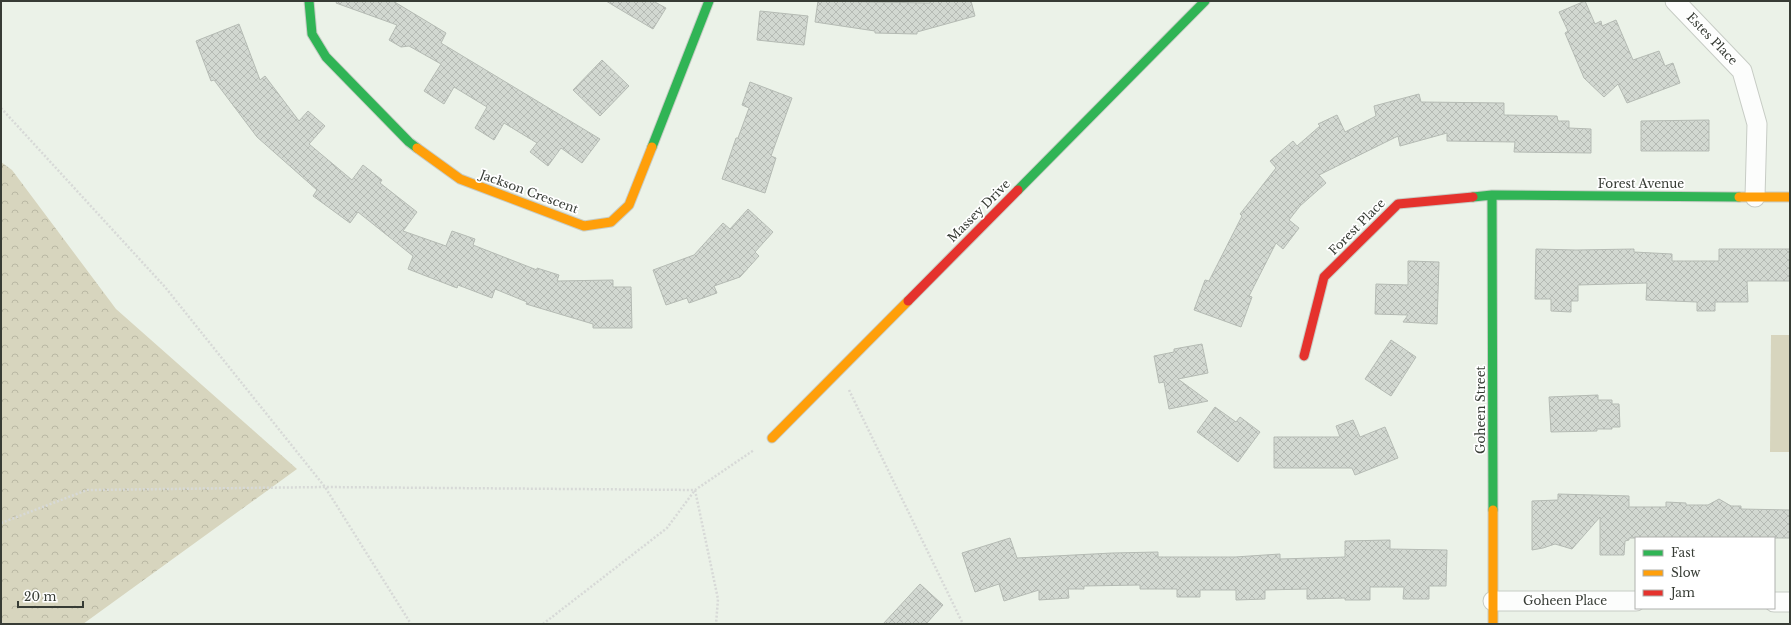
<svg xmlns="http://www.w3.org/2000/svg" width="1791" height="625" font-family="'Libre Baskerville',serif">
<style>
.forest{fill:url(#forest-crowns)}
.park{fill:#d7d5be}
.building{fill:url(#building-cross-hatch);stroke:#b5bbb4}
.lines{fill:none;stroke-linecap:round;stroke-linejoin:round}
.street-casing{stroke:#c7ccc5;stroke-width:21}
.fast-casing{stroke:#c7ccc5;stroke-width:11}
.slow-casing{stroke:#c7ccc5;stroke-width:11}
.jam-casing{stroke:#c7ccc5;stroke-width:11}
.path{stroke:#d7d9d7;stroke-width:2.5;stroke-dasharray:2 2;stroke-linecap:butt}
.street{stroke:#fcfdfc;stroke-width:19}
.fast{stroke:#30b455;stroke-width:9}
.slow{stroke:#ff9f0a;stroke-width:9}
.jam{stroke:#e5322d;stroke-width:9}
.labels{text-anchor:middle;stroke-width:3.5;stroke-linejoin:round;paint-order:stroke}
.street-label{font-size:12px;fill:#373c35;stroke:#fff}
</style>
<defs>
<pattern id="forest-crowns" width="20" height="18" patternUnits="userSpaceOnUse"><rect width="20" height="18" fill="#d7d5be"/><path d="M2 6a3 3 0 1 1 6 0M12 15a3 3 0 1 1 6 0" fill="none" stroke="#b9b8a4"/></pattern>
<pattern id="building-cross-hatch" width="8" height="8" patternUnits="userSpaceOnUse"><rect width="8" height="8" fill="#d2d8d1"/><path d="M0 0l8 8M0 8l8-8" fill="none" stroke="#b5bab4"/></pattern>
</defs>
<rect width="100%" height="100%" fill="#ebf2e8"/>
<path class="forest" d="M1 162 12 170 116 309 297 469 83 624H1Z"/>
<path class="park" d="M1771 335H1790V452H1770Z"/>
<path class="building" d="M337 1H393L446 33 441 43 600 139 582 163 561 148 548 166 530 152 537 143 504 123 494 140 475 128 487 107 454 87 444 104 424 91 441 64 409 46 401 47 389 40 397 25 336 3Z
M606 1H653L666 8 653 29Z
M818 1 930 3V1H971L975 16 917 32V34L875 33V31L815 22Z
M1585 1 1595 24 1601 21 1602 26 1616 20 1633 60 1659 51 1665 66 1673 63 1680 83 1627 103 1618 84 1604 97 1584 78 1565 33 1568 31 1559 12Z
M760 11 808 16 804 45 757 40Z
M239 24 260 80 265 76 299 121 308 111 325 126 309 144 352 180 363 165 382 180 380 183 417 212 403 231 446 246 452 231 475 239 473 245 537 270V268L559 275 557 281 613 280V287H631L632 328H593V324L526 304 527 302 495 289 492 298 458 285 457 288 408 269 413 256 358 212 350 223 313 196 317 190 257 137 214 80 211 81 196 41Z
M602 60 629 86 600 116 573 90Z
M750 82 792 98 771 156 776 158 765 193 722 179 736 138H738L749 108 742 105Z
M1419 94 1421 102 1504 103V115L1557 116 1558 121H1569V128L1591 129V153L1514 152 1515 142 1447 141V133L1400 146 1398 136 1319 175 1326 183 1300 206 1289 220 1299 228 1283 249 1276 243 1249 296 1252 297 1241 327 1194 310 1205 280 1209 281 1242 216 1240 214 1276 168 1270 161 1293 141 1297 146 1320 126 1318 124 1337 115 1345 132 1376 116 1374 106Z
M1709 120V151H1641V121Z
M748 209 773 232 755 252 759 256 740 277 714 286 717 293 689 303 687 298 666 305 653 270 694 255 723 223 730 229Z
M1536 249 1576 250 1634 249V252L1672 254V261H1719V249H1790V281H1747L1748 302H1715V311H1697V302L1646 300 1647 283 1578 285V301H1571V312L1551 311V299H1535Z
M1408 261 1439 262 1437 324 1403 322 1408 315 1375 314 1376 284 1408 285Z
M1391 340 1416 357 1391 396 1365 379Z
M1202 344 1208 373 1178 379 1208 401 1169 409 1164 382 1159 383 1154 356 1174 352V349Z
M1598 395V400H1612V404H1619L1620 427H1612V429H1597V431L1551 432 1549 397Z
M1215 407 1236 422 1240 417 1260 432 1238 462 1197 432Z
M1353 420 1360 437 1385 427 1398 458 1355 475 1352 468H1274V437H1340L1336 426Z
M1558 494 1629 496V507H1666V502L1686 503V505H1708L1719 499 1731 506H1741V509L1790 510V538H1629V540L1625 541 1624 555H1600V517L1572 549 1555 544 1543 548 1532 550V501L1558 500Z
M1010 538 1017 558 1112 553 1158 552V557H1235L1280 554V559L1345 557V541L1390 540V549L1447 550 1446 586H1429V599H1403L1404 587H1370V600H1345V598L1307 599V589L1265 590V599L1236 600V590H1200V597H1177V589H1140V585L1084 586V589H1068L1069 598 1039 600V590L1004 601 999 584 975 592 962 553Z
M920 584 943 605 926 624H883Z"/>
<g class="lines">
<defs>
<path id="street" d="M1675 1 1742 71 1757 124 1755 197
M1493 601H1636
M1774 602H1790"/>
<path id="fast" d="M309 1 312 34 326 57 409 142 417 148
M652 147 709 1
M1018 190 1205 1
M1492 195 1493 510
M1473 197 1492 195 1739 197"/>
<path id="slow" d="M417 148 460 179 584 226 611 222 629 205 652 147
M1739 197H1790
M772 438 908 301
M1493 510V624"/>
<path id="jam" d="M908 301 1018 190
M1304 356 1324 277 1398 204 1473 197"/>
</defs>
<use href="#street" class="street-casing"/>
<use href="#fast" class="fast-casing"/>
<use href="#slow" class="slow-casing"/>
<use href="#jam" class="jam-casing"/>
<path class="path" d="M1 108 165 287 325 487 411 624
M849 390 963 624
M695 490 718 599 716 624
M1 523 87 490 325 487 695 490 754 450
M1 622 2 624
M543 624 667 528 695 490"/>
<use href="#street" class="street"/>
<use href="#fast" class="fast"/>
<use href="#slow" class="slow"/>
<use href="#jam" class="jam"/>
</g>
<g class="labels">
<g class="street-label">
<text transform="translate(1712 39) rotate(46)" y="4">Estes Place</text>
<text x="1641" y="188">Forest Avenue</text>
<text transform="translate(529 192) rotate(20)" y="4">Jackson Crescent</text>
<text transform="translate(979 211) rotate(-45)" y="4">Massey Drive</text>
<text transform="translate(1357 227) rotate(-45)" y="4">Forest Place</text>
<text transform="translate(1481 410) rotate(-90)" y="4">Goheen Street</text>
<text x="1565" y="605">Goheen Place</text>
</g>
</g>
<rect width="1791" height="625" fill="none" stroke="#373c35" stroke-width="4"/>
<rect x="1635" y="537" width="140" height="72" fill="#ffffff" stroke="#afb1ae"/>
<rect x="1643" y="550" width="20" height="6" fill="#30b455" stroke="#afb1ae"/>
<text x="1671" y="557" font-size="12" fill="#373c35">Fast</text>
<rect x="1643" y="570" width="20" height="6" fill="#ff9f0a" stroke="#afb1ae"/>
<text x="1671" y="577" font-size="12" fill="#373c35">Slow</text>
<rect x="1643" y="590" width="20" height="6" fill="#e5322d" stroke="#afb1ae"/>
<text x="1671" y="597" font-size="12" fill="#373c35">Jam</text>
<path d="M18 601v6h65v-6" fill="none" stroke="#373c35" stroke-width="2"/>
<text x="24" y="601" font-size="12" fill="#373c35" stroke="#ffffff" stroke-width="3" paint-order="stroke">20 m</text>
</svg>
